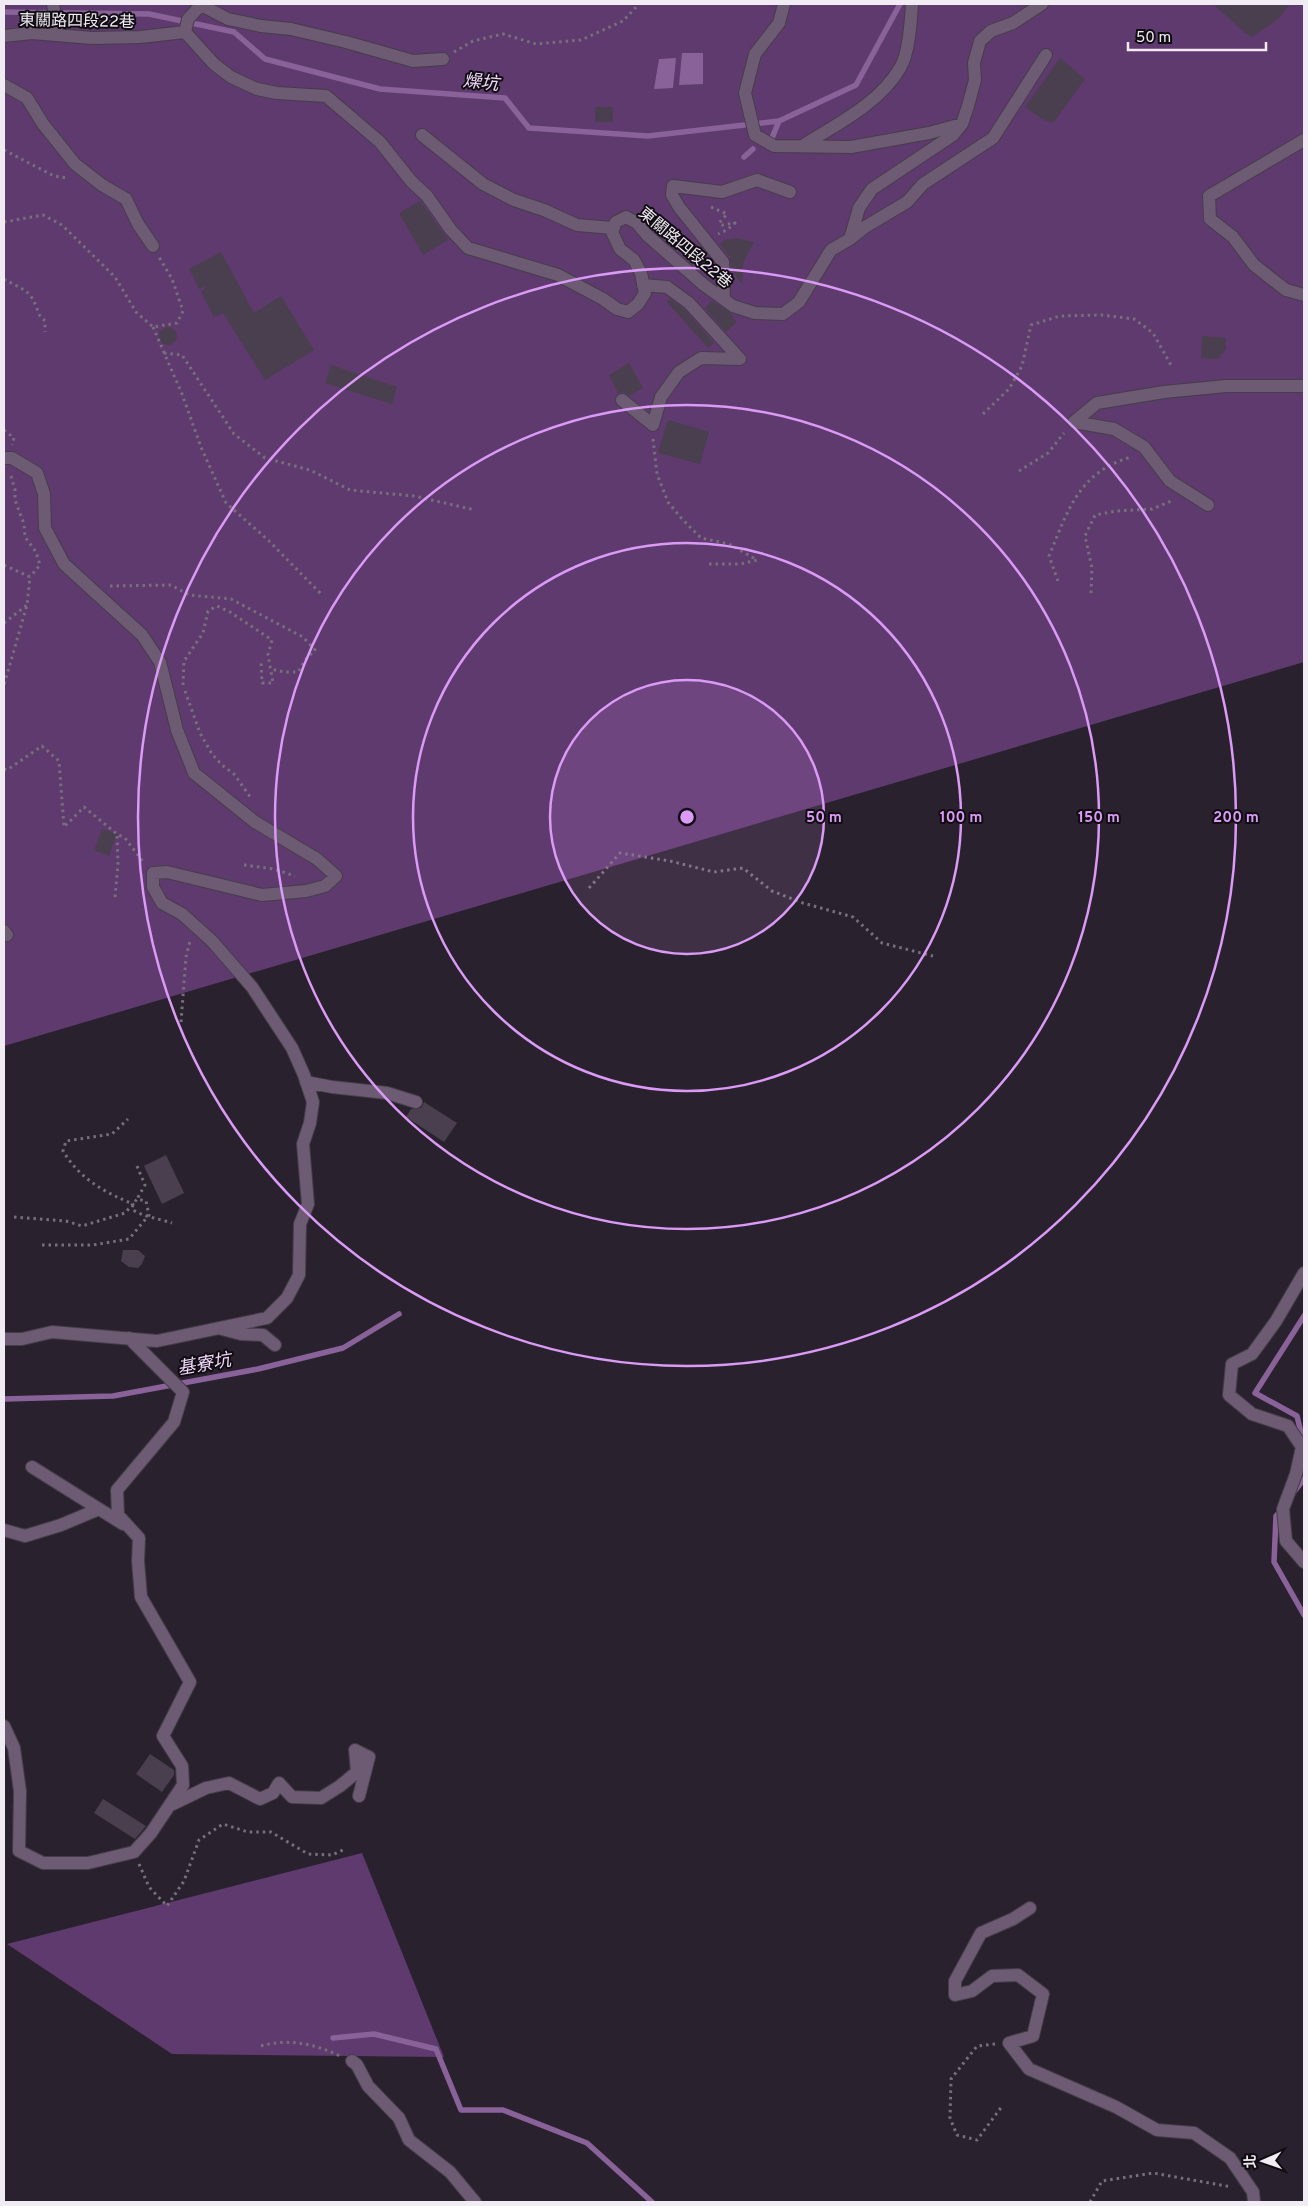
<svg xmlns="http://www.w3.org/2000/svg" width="1308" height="2206" font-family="Overpass,'Noto Sans TC',sans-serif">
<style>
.forest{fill:#5f3a6e}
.water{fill:#896299}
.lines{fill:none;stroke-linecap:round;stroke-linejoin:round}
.stream{stroke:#896299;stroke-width:5.5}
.building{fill:#493f4e}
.minor-casing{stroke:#463d4a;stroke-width:14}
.path{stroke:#77707b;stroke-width:3;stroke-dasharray:2.5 4;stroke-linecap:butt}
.minor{stroke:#6c5b73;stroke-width:12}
.ring{fill:none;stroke:#da9af6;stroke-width:2.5}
.labels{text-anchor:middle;stroke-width:4;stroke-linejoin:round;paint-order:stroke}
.street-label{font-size:16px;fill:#f1ebf4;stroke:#100c12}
.water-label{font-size:18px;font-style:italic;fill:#f0d9fa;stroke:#100c12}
.centre{fill:#da9af6;stroke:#100c12;stroke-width:2.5}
.ring-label{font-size:15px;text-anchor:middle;font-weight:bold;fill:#da9af6;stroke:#100c12;stroke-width:4;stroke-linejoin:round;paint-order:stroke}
</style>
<rect width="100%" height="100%" fill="#2a212e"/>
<path class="forest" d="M4 4H1304V662L4 1046Z
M362 1853 444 2057 172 2054 7 1944Z"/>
<path class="water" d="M682 53H703V84L679 85Z
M676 58 673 88 654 89 659 59Z"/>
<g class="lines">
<path class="stream" d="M4 12 149 14 234 32 265 59 380 89 505 98 529 128 648 136 779 121 856 85 900 4
M772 138 779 121
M744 157 753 149
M4 1399 113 1396 258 1369 343 1348 399 1314
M1303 1441 1297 1416 1255 1393 1304 1316
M1293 1493 1304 1479
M1282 1509 1276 1516 1274 1562 1304 1615
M333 2038 374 2034 436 2049 461 2110H503L587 2143 652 2202"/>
</g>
<path class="building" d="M1213 4H1290L1278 19 1252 37 1245 33Z
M1060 58 1085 79 1053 123 1042 119 1025 107Z
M595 107H613V122H595Z
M420 201 448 240 423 255 399 213Z
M736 238 754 242 743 263 742 284 731 269 730 257 720 244 725 240Z
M221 252 254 313 281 296 314 350 265 380 223 313 214 317 201 292 207 286 199 289 189 269Z
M670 299 684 309 714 343 708 348 667 302Z
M712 301 730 313 737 322 726 332 705 308Z
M159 336a9 9 0 1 1 18 0a9 9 0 1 1-18 0Z
M1202 336 1226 338V349L1218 359 1201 358Z
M629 363 643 388 629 396 624 392 618 393 609 375Z
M331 365 397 387 392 404 325 383Z
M668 420 709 432 700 464 658 453Z
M102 829 117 834 109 856 94 850Z
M424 1102 457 1123 444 1142 406 1117 411 1109 421 1108Z
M166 1155 184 1193 162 1204 144 1166Z
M123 1250H138L145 1256 142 1264 138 1268 129 1267 121 1261Z
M150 1754 174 1770V1775L162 1792 136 1774Z
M103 1799 146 1826 135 1839 94 1813Z"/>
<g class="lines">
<defs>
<path id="minor" d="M53 4 58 34
M784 4 779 23 755 54 745 93 755 135 774 146 851 147 929 133 962 124
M201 5 228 19 261 26 291 29 346 42 413 61 443 59
M185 32 214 64 231 77 257 89 277 93 326 96 380 142 411 181 427 196 451 230 468 248 558 275 603 299 617 309 628 312 638 304 645 293 641 273 634 260 620 249 612 232 616 222 626 217 637 223 648 236 704 285 733 306 755 313 783 314 799 302 831 250 850 239 859 208 872 189 953 135 962 124 968 106 975 80 974 63 980 41 991 31 1013 23 1042 4
M185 32 188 19 201 5
M4 36 32 33 92 38 140 37 185 32
M4 85 27 98 43 124 75 164 102 185 126 199 138 224 153 246
M422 135 483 184 514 200 544 210 577 225 613 228
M1304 140 1209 196 1210 219 1233 237 1254 265 1286 290 1304 295
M804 145C837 124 880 103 900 68 909 54 911 21 912 4
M850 239 865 227 907 202 923 184 993 138 1046 55
M724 299 723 262 679 207 672 195 673 186 722 192 757 180 790 192
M622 400 653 425 661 397 679 372 701 358 740 359 689 303 667 287 643 285
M4 458H12L37 473 44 494 45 528 64 564 142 635 160 662 177 730 194 773 255 822 317 859 336 876 325 886 306 891 262 895 167 872 153 873V887L162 903 182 914 212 941 252 987 292 1048 304 1075 313 1102 310 1123 303 1144 308 1204 300 1224 299 1275 287 1298 267 1318 157 1341 52 1332 22 1339H4
M1208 505 1170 481 1144 447 1114 429 1074 422 1097 403 1164 392 1226 386H1304
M4 931 7 935
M306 1082 332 1087 387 1093 416 1102
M1304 1273 1276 1321 1252 1354 1232 1364 1229 1395 1252 1414 1288 1426 1302 1447 1296 1474 1283 1509 1286 1541 1304 1562
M222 1329 241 1334 263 1335 275 1345
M32 1467 123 1524
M4 1530 25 1536 61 1525 99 1509
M4 1726 14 1748 20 1791 19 1851 43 1863H88L134 1852 151 1833 183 1785 182 1766 163 1736 190 1682 141 1597 138 1561 139 1538 118 1515 117 1490 174 1422 183 1392 129 1338
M173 1804 206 1788 229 1783 260 1799 273 1793 279 1783 292 1797 321 1798 340 1786 357 1772 355 1750 369 1757 359 1796
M1030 1908 1013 1919 981 1933 955 1981V1995L972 1991 992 1976 1018 1975 1043 1994 1033 2036 1009 2043 1029 2069 1116 2107 1157 2130 1194 2133 1230 2158 1253 2192 1254 2202
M352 2061 357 2065 368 2086 399 2118 409 2140 450 2172 475 2202"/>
</defs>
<use href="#minor" class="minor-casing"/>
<path class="path" d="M454 52 473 41 503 34 536 44 581 40 623 21 639 4
M4 150 54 176 67 178
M711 207 727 214 719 223 722 225 735 223 727 230 718 234
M4 222 43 215 62 225 115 277 136 312 153 327 177 323 183 311 172 279 159 257
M4 279 26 291 33 299 40 316 45 321V332
M153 327 182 394 201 447 226 503 269 541 322 595
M164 353 182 355 234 434 265 458 310 470 350 490 414 496 475 510
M983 414 1009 389 1022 366 1031 325 1060 316 1101 315 1134 319 1153 333 1172 367
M4 430 14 438 12 445
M653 439 657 474 668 502 682 519 701 538 729 544 757 560 741 564H709
M1019 471 1048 453 1064 433
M11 476 15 490V500L24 524 25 537 36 552 40 565 30 577
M4 565 30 577 27 605 4 685
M1058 581 1049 556C1068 510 1079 472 1131 457
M110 586 171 585 189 595 231 599 303 637 315 650 306 659 298 672H284L271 669
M1091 593 1092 568 1085 536 1095 515 1116 511 1152 509 1174 500
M4 623 27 605
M183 685 184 661 203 633 208 611 217 606 230 612 272 640 268 655 273 683H262L261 662
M185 691 200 733 212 754 222 765 234 774 251 798
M4 769 7 770 42 746 59 761 64 827 84 807 117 834 125 838 144 863
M244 865 274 869 295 876
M589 888 620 853 670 861 714 872 743 868 772 891 803 903 853 917 882 943 933 956
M115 897 118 864 117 834
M181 1022 186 957 190 941
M137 1166 145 1185 137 1199
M14 1217 66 1221 82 1226 125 1213 133 1204C104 1192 80 1179 63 1151L66 1141 112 1134 128 1119
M42 1245H93L129 1239 149 1215 146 1201 137 1199 133 1204 132 1209C140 1216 160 1219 172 1223
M139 1864 149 1887 167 1906 184 1881 199 1840 223 1824 248 1832H271L308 1854 332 1855 343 1850
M995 2044 977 2046 951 2079 950 2118 957 2135 977 2140 1003 2105
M261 2046C288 2038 315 2044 340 2056
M1090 2202 1102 2181 1153 2173 1232 2187"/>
<use href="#minor" class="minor"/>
</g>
<circle cx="687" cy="817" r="137" fill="#da9af6" fill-opacity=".12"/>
<g class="ring">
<circle cx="687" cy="817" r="137"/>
<circle cx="687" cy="817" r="274"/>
<circle cx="687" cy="817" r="412"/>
<circle cx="687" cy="817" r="549"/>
</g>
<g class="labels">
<g class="street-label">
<text transform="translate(77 20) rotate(1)" y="6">東關路四段22巷</text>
<text transform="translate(686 247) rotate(40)" y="6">東關路四段22巷</text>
</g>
<g class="water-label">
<text transform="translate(481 82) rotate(6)" y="6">燥坑</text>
<text transform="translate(204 1364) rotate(-10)" y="6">基寮坑</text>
</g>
</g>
<circle cx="687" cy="817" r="8" class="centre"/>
<g class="ring-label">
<text x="824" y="822">50 m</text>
<text x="961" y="822">100 m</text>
<text x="1099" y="822">150 m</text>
<text x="1236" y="822">200 m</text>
</g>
<rect width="1308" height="2206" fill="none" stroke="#f1ebf4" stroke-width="10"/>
<g transform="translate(1263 2161) rotate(268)" stroke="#100c12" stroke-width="4" paint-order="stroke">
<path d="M0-4L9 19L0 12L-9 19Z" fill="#f1ebf4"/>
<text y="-8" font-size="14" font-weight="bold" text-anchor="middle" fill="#f1ebf4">北</text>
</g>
<path d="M1128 42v8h138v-8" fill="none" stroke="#f1ebf4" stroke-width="2.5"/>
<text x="1136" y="42" font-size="15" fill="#f1ebf4" stroke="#100c12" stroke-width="4" paint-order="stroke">50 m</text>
</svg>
